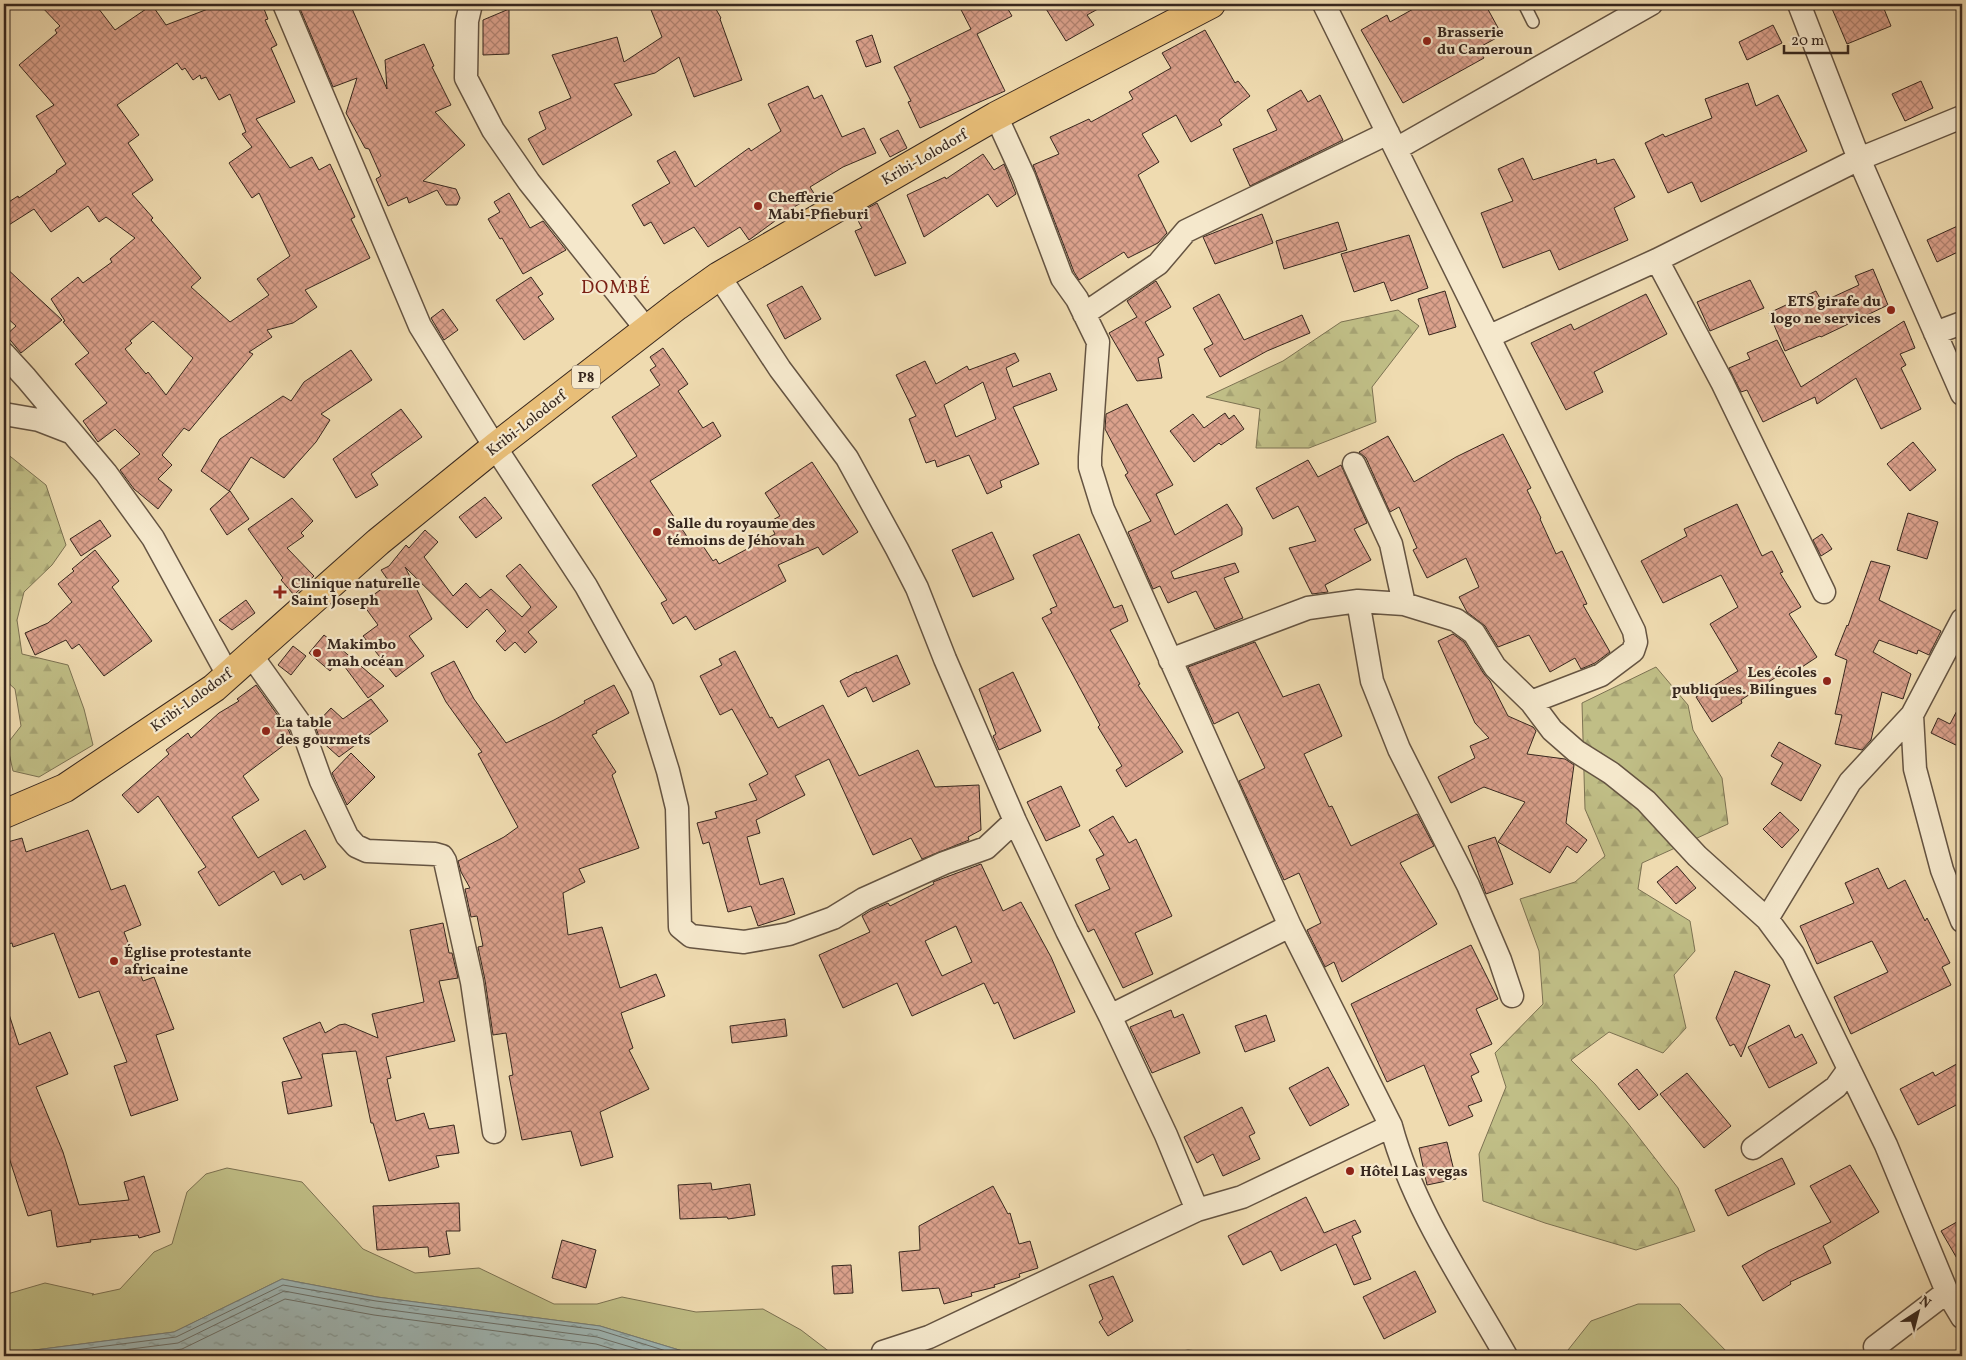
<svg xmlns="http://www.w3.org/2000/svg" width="1966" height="1360" font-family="Vollkorn,serif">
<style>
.green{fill:#c0be86;stroke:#7c7252}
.forest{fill:url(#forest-firs);stroke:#7c7252}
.water{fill:url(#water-ripples);stroke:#757e7a}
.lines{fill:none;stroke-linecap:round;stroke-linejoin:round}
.shore{stroke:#6b706a;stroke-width:1}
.building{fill:url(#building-cross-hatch);stroke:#37271e;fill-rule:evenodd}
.lane-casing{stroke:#655442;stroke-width:14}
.street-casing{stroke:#655442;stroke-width:25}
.primary-casing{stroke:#37271e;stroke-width:30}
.lane{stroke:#f5e8cc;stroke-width:11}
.street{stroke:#f5e8cc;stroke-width:22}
.primary{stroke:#e8be78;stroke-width:28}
.poi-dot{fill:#8f2418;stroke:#f5e8cc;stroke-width:2}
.labels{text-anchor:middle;stroke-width:4.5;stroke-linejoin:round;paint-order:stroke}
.shield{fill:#f5e8cc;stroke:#706152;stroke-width:1}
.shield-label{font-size:14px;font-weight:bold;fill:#37271e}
.poi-label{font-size:15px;font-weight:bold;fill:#37271e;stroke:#f5e8cc;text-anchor:start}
.street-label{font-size:15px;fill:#37271e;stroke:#f5e8cc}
.quarter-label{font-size:18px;letter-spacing:1px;fill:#7a1f14;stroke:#f5e8cc}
</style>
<defs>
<pattern id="forest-firs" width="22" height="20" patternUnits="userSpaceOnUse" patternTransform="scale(1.25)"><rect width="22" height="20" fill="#c0be86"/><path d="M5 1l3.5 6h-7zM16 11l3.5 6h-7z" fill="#a6a373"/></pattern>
<pattern id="water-ripples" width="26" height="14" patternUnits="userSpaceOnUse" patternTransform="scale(1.25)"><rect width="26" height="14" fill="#9fb8b7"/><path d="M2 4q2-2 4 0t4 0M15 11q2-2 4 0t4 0" fill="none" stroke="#829694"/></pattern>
<pattern id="building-cross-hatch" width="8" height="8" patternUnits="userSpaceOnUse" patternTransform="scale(1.25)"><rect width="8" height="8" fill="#dba18c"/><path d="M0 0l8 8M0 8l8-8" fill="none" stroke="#b28372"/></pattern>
</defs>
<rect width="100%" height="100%" fill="#efdbb0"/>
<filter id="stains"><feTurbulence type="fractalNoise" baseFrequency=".004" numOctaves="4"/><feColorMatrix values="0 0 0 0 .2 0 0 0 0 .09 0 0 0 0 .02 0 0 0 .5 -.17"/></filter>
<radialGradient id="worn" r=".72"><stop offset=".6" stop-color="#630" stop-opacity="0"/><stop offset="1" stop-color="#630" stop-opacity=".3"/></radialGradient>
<path class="green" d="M227 1168 302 1182 363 1249 415 1273 479 1268 554 1304H597L622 1297 696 1312 763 1309 801 1330 835 1356H699L600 1326 377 1297 282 1279 174 1332 4 1354V1295L45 1283 94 1294 92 1295 120 1289 154 1252 172 1244 187 1192 206 1174Z
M1638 1304H1680L1731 1356H1565L1568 1350 1591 1321Z
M1188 1350 1227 1354 1230 1356H1153Z"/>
<path class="forest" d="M1398 310 1419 326 1372 387 1376 422 1309 448H1256L1260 409 1206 397 1283 361 1341 322Z
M6 453 46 485 66 545 52 565 24 592 17 620 22 654 68 665 84 709 93 745 39 777 13 771 7 744 21 726 15 689 4 679V454Z
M1656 667 1688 705 1693 730 1722 778 1728 824 1642 863 1638 889 1690 921 1695 951 1674 975 1686 1028 1663 1053 1609 1032 1571 1060 1595 1084 1627 1122 1678 1188 1695 1231 1636 1250 1545 1223 1483 1201 1479 1154 1506 1087 1495 1053 1543 1004 1539 951 1520 899 1575 882 1605 856 1585 809 1582 703Z"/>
<path class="water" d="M282 1279 377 1297 600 1326 699 1356H4V1354L174 1332Z"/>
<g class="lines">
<path class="shore" d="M28 1356 176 1337 283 1285 376 1301 599 1330 682 1356
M76 1356 178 1343 284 1291 375 1308 597 1337 661 1356
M135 1356 182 1349 285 1299 374 1315 596 1344 636 1356"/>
</g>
<path class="building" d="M39 4H95L115 30 152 5 166 25 221 4H262L268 19 265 20 277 45 271 48 295 102 256 119 290 168 312 157 319 170 330 164 355 217 351 219 370 258 305 290 317 307 293 323 267 330 272 337 249 352 253 354 189 431 184 428 162 455 172 465 158 479 172 490 158 509 134 489 120 470 140 454 115 429 98 442 83 421 107 403 75 364 89 353 63 322 65 321 51 299 78 277 83 283 112 262 110 259 135 238 106 217 99 222 88 206 51 232 34 209 4 228V205L18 196 19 198 57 172 56 171 66 164 36 116 54 105 19 65 57 33 55 30 60 26ZM177 63 182 70 185 68 193 80 200 75 201 79 206 77 219 100 230 94 246 132 242 134 252 147 229 163 252 198 259 193 290 256 257 279 269 295 230 322 191 287 201 278 151 220 153 218 132 194 153 180 128 143 139 135 117 105ZM153 321 193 358 166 395 148 372 146 374 125 349 132 343 130 341Z
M298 4H350L387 89 385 60 424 44 434 66 432 67 451 105 435 112 465 145 423 181 456 189 460 198 457 205H446L437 190 409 203 407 197 388 206 376 179 381 176 369 149 365 148 346 113 357 78 333 87Z
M667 4H713L721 18 720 19 742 80 694 97 679 57 655 73 614 84 632 115 543 165 528 139 546 129 539 112 571 98 552 55 617 37 624 62 662 37 651 10Z
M958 4H1005L1012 16 977 34 1005 91 920 128 908 102 911 101 894 67 971 29Z
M1043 4H1107L1087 15 1094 25 1066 41Z
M1422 4H1485L1502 35 1478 48 1484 58 1403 103 1361 30 1387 15 1390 22Z
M1830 4H1882L1891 26 1847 44Z
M509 9V54L483 55V20Z
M1773 25 1782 43 1747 60 1739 42Z
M1205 30 1235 83 1238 81 1250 96 1219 120 1222 125 1191 142 1176 115 1142 134 1159 162 1138 175 1167 233 1158 243 1128 258 1124 252 1079 280 1074 272 1033 165 1059 154 1050 137 1089 119 1091 122 1133 99 1129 92 1171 68 1162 53Z
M872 35 881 62 866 67 856 41Z
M1921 81 1933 108 1905 121 1892 94Z
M1748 83 1756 106 1778 95 1807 151 1701 202 1692 182 1668 193 1645 143 1663 134 1665 137 1712 118 1705 99Z
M808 86 814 99 822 95 842 137 864 128 876 153 843 167 810 187 815 195 794 207 749 240 740 227 708 247 694 227 664 244 651 222 644 226 632 205 670 183 657 161 675 151 695 187 749 148 751 151 781 131 768 104Z
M1301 90 1308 102 1320 95 1343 140 1250 186 1233 149 1277 130 1267 110Z
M898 130 907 148 890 157 880 139Z
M983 154 994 170 1004 164 1016 194 997 207 988 194 924 237 907 195 945 177 946 179Z
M1523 158 1533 180 1596 159 1597 164 1614 159 1635 197 1614 208 1628 240 1559 270 1550 250 1503 268 1481 213 1513 201 1498 169Z
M509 193 530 228 543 221 566 250 523 274 502 238 500 239 488 219 500 212 494 202Z
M877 203 906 263 875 276 855 231 862 228 855 215Z
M1262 214 1273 243 1215 264 1203 237Z
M1338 222 1347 250 1284 269 1276 241Z
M1962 224V250L1937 262 1927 240Z
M1409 235 1428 288 1391 301 1384 282 1354 292 1341 254Z
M4 266 62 320 21 353 6 335 16 326 4 315Z
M1873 269 1888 305 1821 337 1820 336 1785 351 1769 313 1816 291 1822 302 1859 285 1855 276Z
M531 277 543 294 538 297 554 319 524 340 496 300Z
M1750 280 1764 308 1710 331 1697 302Z
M1156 281 1171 307 1145 322 1164 355 1158 358 1162 378 1137 381 1109 333 1137 317 1127 301Z
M802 286 821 319 785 339 767 305Z
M1445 291 1456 327 1429 335 1418 299Z
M1219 294 1244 340 1302 315 1310 333 1267 351 1220 377 1204 349 1213 344 1193 308Z
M1646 294 1667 334 1594 372 1603 392 1566 410 1531 343 1571 324 1574 330Z
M443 309 458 330 444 340 431 318Z
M1904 321 1915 348 1900 354 1906 365 1901 368 1921 409 1881 429 1856 378 1817 404 1815 397 1763 422 1747 390 1741 392 1729 368 1750 359 1747 353 1777 340 1801 387Z
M663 348 688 384 678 391 703 428 713 422 721 436 650 481 690 541 697 537 713 561 716 559 719 564 775 534 769 522 780 516 765 493 812 462 858 532 823 555 818 547 778 565 786 581 695 630 686 616 673 624 661 603 667 600 592 485 637 456 612 417 660 385 650 370 656 366 650 357Z
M351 350 372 380 321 414 330 420 316 442 284 478 251 457 229 491 201 471 220 439 283 396 291 401 304 382Z
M1015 353 1019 361 1006 368 1013 387 1050 373 1057 390 1013 407 1039 464 1000 481 1002 487 987 494 969 455 937 467 935 460 926 463 909 419 916 416 896 375 925 361 936 384 967 366 969 370ZM983 382 996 419 956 437 944 405Z
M1127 404 1173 485 1156 494 1175 535 1227 504 1242 528V535L1171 572 1174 579 1235 563 1239 572 1224 578 1243 618 1215 629 1196 591 1168 603 1160 586 1153 589 1128 532 1151 521 1125 475 1128 473 1105 429 1106 414Z
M401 409 422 437 371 474 378 485 356 498 333 459Z
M1225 413 1229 419 1234 415 1244 429 1221 445 1219 443 1194 462 1170 431 1193 414 1204 428Z
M1503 434 1531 488 1527 490 1541 518 1540 519 1556 554 1562 551 1587 604 1583 605 1610 652 1595 663 1581 669 1575 658 1550 672 1529 635 1498 647 1485 626 1467 612 1459 597 1479 587 1466 558 1427 578 1413 550 1417 548 1399 507 1390 512 1366 458 1359 452 1388 436 1414 482 1456 457Z
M1913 442 1936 470 1910 491 1887 464Z
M1308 460 1318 477 1341 465 1367 523 1354 529 1371 560 1325 585 1328 592 1312 594 1289 548 1316 541 1298 506 1273 519 1256 488Z
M230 491 249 519 227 535 210 509Z
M485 497 502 518 476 538 459 517Z
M292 498 313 521 301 533 304 536 287 548 314 576 294 595 281 580 283 578 248 529Z
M1737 504 1762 556 1772 551 1783 572 1780 573 1801 607 1789 614 1817 657 1793 673 1790 668 1741 700 1742 703 1712 722 1696 697 1738 671 1710 624 1738 607 1721 575 1663 603 1641 561 1687 536 1684 529Z
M1908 513 1938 522 1927 559 1897 550Z
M100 520 111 536 81 556 70 539Z
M425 530 438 542 424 557 453 596 466 583 480 598 491 589 522 617 531 607 506 576 520 564 557 607 528 632 537 642 525 653 515 642 505 651 496 641 506 631 487 609 467 628 405 567 432 619 409 636 424 656 396 677 363 636 378 625 362 603 390 583 381 570 389 566 406 545 409 548Z
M992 532 1014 579 973 597 952 550Z
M1079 534 1114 608 1122 605 1128 621 1110 630 1140 684 1138 685 1183 752 1126 787 1116 770 1122 766 1098 727 1100 725 1042 618 1052 613 1050 609 1057 606 1033 555Z
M1822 534 1832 549 1821 556 1813 540Z
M95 550 119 581 112 587 152 641 104 676 79 644 72 649 66 640 35 655 25 633 48 623 72 602 58 584 74 571 72 569Z
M1871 561 1890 566 1879 600 1941 631 1929 655 1918 650 1917 654 1879 640 1873 652 1911 674 1903 699 1882 692 1871 740 1862 750 1835 744 1842 715 1835 714 1847 660 1835 655 1847 625 1848 626Z
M246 600 255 613 232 630 219 620Z
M1453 634 1464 642 1484 674 1490 681 1508 716 1533 727 1536 731 1527 754 1565 759 1574 765 1566 823 1587 840 1577 853 1567 846 1550 873 1498 842 1525 802 1484 787 1451 803 1438 777 1475 758 1470 746 1489 738 1475 723 1438 641Z
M324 635 340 648 384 686 368 698 339 659 330 671 309 653Z
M1255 642 1283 697 1319 684 1342 736 1304 754 1329 807 1332 806 1351 846 1417 814 1434 846 1400 863 1437 924 1342 982 1334 962 1325 967 1307 930 1321 923 1299 873 1284 880 1239 781 1265 768 1238 712 1214 724 1188 667Z
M293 646 306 656 291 675 278 665Z
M735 651 770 718 772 717 778 728 823 705 859 776 918 750 935 787 979 785 981 830 968 837 969 840 922 859 911 838 873 855 829 759 795 776 805 795 756 820 760 833 747 837 760 885 783 878 795 914 758 926 751 906 728 912 709 842 703 844 697 823 717 818 715 812 757 800 749 784 768 774 732 709 720 715 700 676 722 665 719 659Z
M897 655 910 684 873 702 866 687 848 697 840 681 857 672V673Z
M454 661 474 699 506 743 554 720 585 703 584 701 614 685 629 713 596 731 597 733 592 735 616 772 612 775 639 848 579 869 585 882 563 893 568 935 602 927 620 988 656 974 665 996 621 1013 633 1048 629 1050 649 1089 600 1112 613 1157 581 1166 571 1131 522 1140 509 1076 513 1075 506 1033 493 1035 485 980 478 947 483 946 477 916 471 917 465 889 470 888 461 872 458 861 504 837 518 827 478 754 482 752 446 702 431 673Z
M1013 672 1041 731 999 750 993 736 996 734 979 689Z
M256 685 289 731 292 739 243 776 259 800 232 817 258 858 305 830 326 867 304 880 301 874 282 885 274 871 219 906 198 872 206 867 158 796 138 813 122 795 169 754 166 750 188 733 191 738 219 713 239 701 237 699Z
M371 699 388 721 339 757 320 740 315 725 331 708 343 719Z
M1962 701V748L1931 733 1938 718 1950 724Z
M1779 742 1821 765 1801 801 1771 784 1783 763 1771 756Z
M351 753 375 777 347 805 332 773Z
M1061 786 1080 826 1046 841 1027 802Z
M1780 812 1799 830 1782 848 1763 829Z
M1113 816 1129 843 1136 839 1172 916 1135 933 1153 974 1123 988 1094 929 1088 932 1075 905 1110 889 1096 859 1104 855 1089 830Z
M88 830 111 890 125 885 141 925 124 932 143 981 154 977 174 1029 156 1035 178 1100 131 1116 114 1066 127 1062 99 991 79 998 54 933 13 947 12 943 4 945V843L22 838 26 852Z
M1495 837 1513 884 1486 894 1468 846Z
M981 864 1003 911 1021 902 1051 957 1075 1012 1014 1039 998 1002 994 1004 984 983 912 1016 897 983 843 1008 819 955 870 932 862 916 870 911 888 903 890 906 934 884 933 882ZM956 926 972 962 942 976 925 941Z
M1677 866 1696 888 1676 904 1657 882Z
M1878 868 1888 889 1905 880 1925 921 1927 918 1950 963 1942 967 1951 985 1851 1034 1834 997 1888 972 1872 941 1817 964 1800 926 1854 903 1845 883Z
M443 923 449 953H452L458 978 439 981 455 1041 386 1057 391 1078 387 1079 396 1121 424 1113 429 1129 454 1125 459 1153 436 1156 439 1167 389 1181 373 1123H371L356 1051 322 1054 332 1106 288 1114 282 1082 302 1078 283 1038 320 1022 325 1033 339 1025 345 1024 378 1038 372 1014 424 1002 410 930Z
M1471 945 1498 999 1476 1009 1492 1044 1470 1054 1479 1072 1471 1076 1482 1101 1468 1106 1473 1116 1449 1126 1424 1065 1387 1082 1351 1004Z
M1735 971 1770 985 1741 1057 1734 1044 1730 1046 1716 1018Z
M7 1008 19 1045 50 1032 68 1074 36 1087 63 1152 79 1205 129 1200 124 1182 144 1176 160 1232 139 1238 138 1235 90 1240 91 1242 57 1247 51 1210 28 1216 4 1142V1009Z
M1171 1010 1174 1018 1183 1014 1200 1053 1152 1073 1130 1027Z
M1266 1015 1275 1041 1245 1052 1235 1026Z
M785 1019 787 1036 732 1043 730 1026Z
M1789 1025 1795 1038 1802 1034 1817 1063 1769 1088 1748 1047Z
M1962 1061V1102L1918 1125 1900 1089 1933 1072 1935 1076Z
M1328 1067 1349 1105 1310 1126 1289 1088Z
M1637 1069 1658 1095 1639 1110 1618 1084Z
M1687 1073 1731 1126 1704 1148 1660 1094Z
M1242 1107 1255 1133 1249 1136 1260 1159 1223 1176 1213 1154 1197 1163 1184 1137Z
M1447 1142 1456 1179 1427 1185 1419 1148Z
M1782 1158 1795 1184 1728 1216 1715 1190Z
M1850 1165 1879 1212 1823 1246 1831 1263 1790 1282 1791 1284 1763 1301 1742 1266 1768 1251 1831 1222 1810 1186Z
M711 1183 712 1190 750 1184 755 1215 728 1219 727 1217 680 1219 678 1185Z
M993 1186 1008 1214 1010 1213 1019 1244 1030 1241 1038 1268 1019 1274 1020 1277 994 1285 995 1287 971 1293 972 1296 944 1304 939 1288 902 1291 899 1252 920 1250 919 1226Z
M1306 1197 1324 1233 1355 1220 1361 1232 1352 1236 1371 1279 1354 1285 1336 1244 1281 1271 1271 1251 1243 1265 1228 1236Z
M459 1203 460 1231H446L450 1254 429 1257 428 1247 377 1250 373 1206Z
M1962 1219V1267L1941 1231Z
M562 1240 596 1250 586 1288 552 1278Z
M851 1265 853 1293 834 1294 832 1266Z
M1415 1271 1436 1312 1384 1339 1363 1297Z
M1113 1276 1133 1321 1108 1336 1099 1322 1103 1319 1089 1285Z"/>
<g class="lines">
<defs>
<path id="lane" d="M1524 4 1533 22"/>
<path id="street" d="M284 4 420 326 495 447 586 586 642 687 668 771 677 808 680 927 691 936 744 942 789 934 833 918 864 899 944 863 986 848 1015 821
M471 4 467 21 466 78 493 130 529 182 647 330
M1324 4 1634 631 1636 642 1633 651 1601 675 1531 702 1552 730 1576 751 1611 773 1646 801 1697 856 1767 919 1793 954 1886 1145 1947 1292 1962 1317
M1799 4 1859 159 1962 394
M996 116 1024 177 1062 278 1077 299 1098 342 1090 457V467L1103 509 1290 926 1391 1126C1413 1208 1464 1282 1506 1356
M1396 149 1651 4
M1657 260 1722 382 1824 592
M719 276 780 369 847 458 897 549 917 588 945 659 1015 821 1067 931 1110 1016 1166 1135 1197 1210
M1084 314 1158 264 1186 231 1388 133
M1935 333 1962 323
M1490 336 1657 260 1859 159 1962 117
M4 354 26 378 106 473 153 538 228 675
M4 414 39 420 70 432
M1354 464 1391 544 1404 604
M1358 601 1372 681 1399 749 1468 885 1500 960 1512 996
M251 655 301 725 321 781 347 836 356 846 367 851 435 854 442 856 445 861 472 982 494 1132
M1170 660 1308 608 1358 601 1404 604 1456 620 1474 633 1495 667 1531 702
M1912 715 1915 769 1942 870 1962 921
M1767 919 1850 782 1912 715 1962 620
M1110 1016 1290 926
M1753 1148 1836 1087 1849 1069
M1875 1347 1947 1292
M883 1352 929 1337 1197 1210 1242 1197 1391 1126"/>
<path id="primary" d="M4 814 65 788 214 688 378 542 495 447 677 306 719 276 996 116 1211 4"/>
</defs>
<use href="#lane" class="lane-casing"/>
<use href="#street" class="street-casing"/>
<use href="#primary" class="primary-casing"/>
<use href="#lane" class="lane"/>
<use href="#street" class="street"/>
<use href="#primary" class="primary"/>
</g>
<g class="poi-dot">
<circle cx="1427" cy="41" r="5"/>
<circle cx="758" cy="206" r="5"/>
<circle cx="1891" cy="310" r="5"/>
<circle cx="657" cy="532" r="5"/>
<path d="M277.5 584.5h5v5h5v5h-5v5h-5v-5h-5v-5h5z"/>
<circle cx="317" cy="653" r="5"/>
<circle cx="1827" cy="681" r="5"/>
<circle cx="266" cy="731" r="5"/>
<circle cx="114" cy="961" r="5"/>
<circle cx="1350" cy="1171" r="5"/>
</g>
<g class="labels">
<rect class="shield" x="572" y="365.5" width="28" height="23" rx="4"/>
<g class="shield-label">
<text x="586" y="382">P8</text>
</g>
<g class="poi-label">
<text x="1437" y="37">Brasserie<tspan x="1437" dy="17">du Cameroun</tspan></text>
<text x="768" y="202">Chefferie<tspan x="768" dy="17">Mabi-Pfieburi</tspan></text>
<text x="1881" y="306" text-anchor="end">ETS girafe du<tspan x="1881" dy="17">logo ne services</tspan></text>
<text x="667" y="528">Salle du royaume des<tspan x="667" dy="17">témoins de Jéhovah</tspan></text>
<text x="291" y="588">Clinique naturelle<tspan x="291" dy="17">Saint Joseph</tspan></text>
<text x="327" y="649">Makimbo<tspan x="327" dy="17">mah océan</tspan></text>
<text x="1817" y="677" text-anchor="end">Les écoles<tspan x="1817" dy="17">publiques. Bilingues</tspan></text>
<text x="276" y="727">La table<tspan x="276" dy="17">des gourmets</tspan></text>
<text x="124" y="957">Église protestante<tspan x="124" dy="17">africaine</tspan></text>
<text x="1360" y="1176">Hôtel Las vegas</text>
</g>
<g class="street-label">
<text transform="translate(924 157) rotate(-30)" y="5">Kribi-Lolodorf</text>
<text transform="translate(526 423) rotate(-38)" y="5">Kribi-Lolodorf</text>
<text transform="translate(191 700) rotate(-36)" y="5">Kribi-Lolodorf</text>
</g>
<g class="quarter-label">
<text x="616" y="293">DOMBÉ</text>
</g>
</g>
<rect width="1966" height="1360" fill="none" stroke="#efdbb0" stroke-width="20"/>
<rect x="5" y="5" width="1956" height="1350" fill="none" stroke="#37271e" stroke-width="2.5"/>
<rect x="10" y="10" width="1946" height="1340" fill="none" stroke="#37271e"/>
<g transform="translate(1918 1312) rotate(36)" stroke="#f5e8cc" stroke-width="4" paint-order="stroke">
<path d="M0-4L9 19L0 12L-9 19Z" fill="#37271e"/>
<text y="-8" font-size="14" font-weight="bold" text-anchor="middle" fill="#37271e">N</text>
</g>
<path d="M1784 45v8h64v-8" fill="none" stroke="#37271e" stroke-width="2.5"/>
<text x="1791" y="45" font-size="15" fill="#37271e" stroke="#f5e8cc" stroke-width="4" paint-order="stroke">20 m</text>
<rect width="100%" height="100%" filter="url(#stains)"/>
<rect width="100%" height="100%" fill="url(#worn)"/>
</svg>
